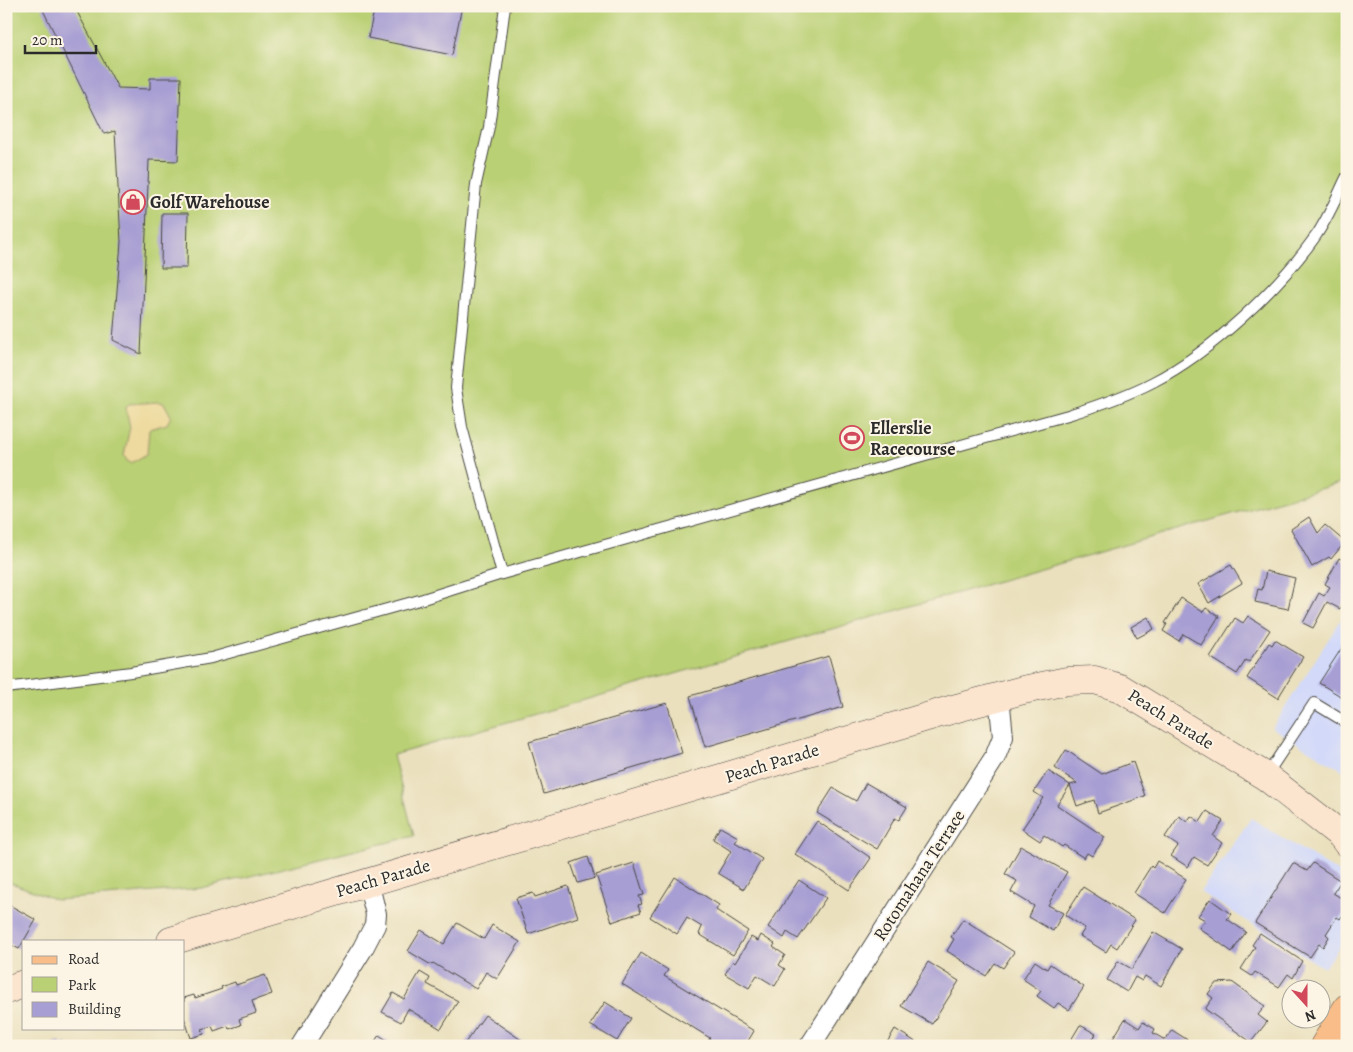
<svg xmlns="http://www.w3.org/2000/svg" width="1353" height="1052" font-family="Alegreya,serif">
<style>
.built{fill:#d2d9f9}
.green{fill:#bad074;stroke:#727e50}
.sand{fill:#eeda9e;stroke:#8c8264}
.building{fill:#a79ed3}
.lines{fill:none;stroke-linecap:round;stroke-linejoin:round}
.lane-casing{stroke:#484641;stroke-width:12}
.street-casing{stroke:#484641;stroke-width:22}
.secondary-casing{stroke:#484641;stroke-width:29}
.primary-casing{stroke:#484641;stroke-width:29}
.lane{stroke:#fff;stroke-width:10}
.street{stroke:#fff;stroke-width:20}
.secondary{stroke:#fce5cf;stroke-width:28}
.primary{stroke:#f8bd88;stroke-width:28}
.labels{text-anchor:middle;stroke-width:4;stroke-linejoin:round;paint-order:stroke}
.poi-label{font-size:18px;font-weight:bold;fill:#2b2b2b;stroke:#fcf5e5;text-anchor:start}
.street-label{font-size:18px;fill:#2b2b2b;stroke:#fcf5e5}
</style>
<rect width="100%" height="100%" fill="#fcf5e5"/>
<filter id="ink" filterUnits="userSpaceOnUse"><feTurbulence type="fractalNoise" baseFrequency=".02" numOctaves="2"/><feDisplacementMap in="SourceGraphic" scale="10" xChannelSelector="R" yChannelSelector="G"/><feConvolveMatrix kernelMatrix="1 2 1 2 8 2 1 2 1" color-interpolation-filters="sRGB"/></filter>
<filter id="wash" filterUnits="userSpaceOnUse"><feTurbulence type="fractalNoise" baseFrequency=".0096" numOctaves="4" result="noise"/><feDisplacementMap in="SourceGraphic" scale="20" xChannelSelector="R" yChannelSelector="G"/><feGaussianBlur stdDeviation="1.12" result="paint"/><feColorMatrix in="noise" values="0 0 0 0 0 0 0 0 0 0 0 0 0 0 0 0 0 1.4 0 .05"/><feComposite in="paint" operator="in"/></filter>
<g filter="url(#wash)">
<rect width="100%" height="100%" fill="#eae0bd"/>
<path class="built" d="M1347 610V773L1272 728Z
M1251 818 1347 878V936L1324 968 1200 892Z"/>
<path class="green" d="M6 6H1347V481L393 755 414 836 202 888 57 900 6 881Z"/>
<path class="sand" d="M158 402 164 403 171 416 167 424 149 429 147 454 131 463 127 461 124 455 130 427 126 408 129 404Z"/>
<g id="blocks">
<path class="building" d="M41 6H74L118 88 150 89V78H181L178 161 149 160 141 354 113 340 121 242 115 131 104 134Z
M375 6H462L452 55 368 38Z
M162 213H188L187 268H161Z
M1309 517 1318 533 1325 525 1345 542 1331 559 1329 557 1312 567 1291 529Z
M1339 558 1347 562V596L1340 609 1327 602 1313 628 1303 623 1319 593 1324 596 1330 587 1325 584Z
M1231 565 1242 583 1209 603 1198 584Z
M1266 571 1295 578 1288 609 1255 602 1258 589 1262 590Z
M1181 598 1203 612 1206 608 1219 616 1201 645 1183 634 1179 641 1163 631 1167 624 1165 623Z
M1248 616 1270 630 1249 662 1246 660 1237 674 1210 657 1235 618 1243 623Z
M1148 617 1154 629 1137 638 1131 627Z
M1275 640 1303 657 1278 698 1247 678 1269 643 1272 645Z
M1347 640V700L1319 683Z
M829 656 843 707 705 747 690 696Z
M667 703 682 753 544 794 529 742Z
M1066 750 1102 774 1133 762 1145 796 1098 813 1094 800 1077 806 1070 785 1077 783 1055 768Z
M1048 771 1070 785 1057 805 1105 837 1092 856 1087 853 1084 858 1064 845 1062 847 1044 835 1040 841 1022 829 1043 798 1034 792Z
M866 783 907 807 899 820 895 818 877 849 817 813 833 788 856 801Z
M1207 811 1223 821 1213 836 1222 843 1207 865 1194 857 1188 867 1171 856 1178 846 1165 837 1179 816 1187 822 1191 816 1200 822Z
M817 821 871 858 849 890 795 854Z
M720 827 738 837 735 842 762 859 744 889 718 873 731 851 713 839Z
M1021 846 1067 872 1048 905 1063 913 1053 931 1029 917 1034 906 1011 892 1017 881 1005 874Z
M588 857 595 878 578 883 571 863Z
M1157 861 1186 879 1165 913 1134 893 1151 866 1153 868Z
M634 863 644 895 639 896 642 904 638 905 641 912 612 922 596 875Z
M1293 863 1307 871 1313 863 1341 881 1333 893 1346 901 1343 906 1347 909 1340 919 1337 917 1326 934 1329 937 1323 947 1319 944 1310 957 1255 923Z
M675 877 719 905 716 910 748 931 733 955 699 934 702 927 687 918 677 934 650 917Z
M799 880 826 898 798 939 787 932 784 938 768 927Z
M568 886 578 917 528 934 516 898 533 893 535 897Z
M1083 887 1135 920 1117 948 1111 944 1106 952 1080 936 1085 928 1065 915Z
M1210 899 1231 914 1227 919 1246 932 1232 952 1199 928 1205 920 1198 916Z
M6 903 36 920 19 949 6 942Z
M963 919 1014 952 1003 968 995 963 986 976 947 951 954 939 951 937Z
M457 923 484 939 492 925 520 942 497 979 486 972 476 989 433 963 431 965 408 951 421 930 444 944Z
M1153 932 1182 949 1161 986 1145 976 1142 981 1135 977 1127 992 1107 980 1118 961 1132 969Z
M1260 933 1302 961 1293 978 1288 974 1279 987 1255 972 1252 976 1241 969 1255 947 1252 945Z
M761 935 775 944 773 947 785 955 779 965 785 969 775 986 757 975 749 988 725 974 733 961 735 963 751 937 758 941Z
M641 953 668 970 664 976 754 1031 745 1046H706L710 1038 622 984Z
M1035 961 1047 969 1050 964 1084 987 1069 1010 1058 1003 1054 1008 1037 996 1041 991 1023 979Z
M928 962 959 981 932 1024 901 1006Z
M420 972 430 978 427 984 458 1001 441 1029 408 1009 401 1022 382 1012 393 993 404 999Z
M265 975 272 994 252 1001 256 1013 239 1019 241 1025 229 1029 228 1026 214 1031 212 1026 202 1029 204 1034 191 1038 184 1017V998L194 995 195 998 222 989 221 987 235 982 236 985Z
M1232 982 1265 1006 1258 1015 1267 1022 1251 1042 1205 1009 1213 998 1208 994 1216 983Z
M605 1002 631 1018 617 1041 590 1025Z
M485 1015 530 1046H469L465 1043Z
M1125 1019 1139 1028 1143 1022 1155 1029 1153 1033 1165 1040 1172 1030 1197 1046H1103L1107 1039 1111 1042Z
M1080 1025 1096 1034 1089 1046H1081L1071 1040Z
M895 1029 922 1046H885Z
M379 1035 396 1046H372Z
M187 1040 196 1046H184Z
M60 1042 61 1045 67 1043 68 1046H49Z"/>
</g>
</g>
<g filter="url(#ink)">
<use href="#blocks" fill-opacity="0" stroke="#484641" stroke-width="1"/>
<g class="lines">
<defs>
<path id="lane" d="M502 574 462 427 456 388 476 184 489 127 505 6
M6 688 131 672 211 658 423 599 502 574 1068 415C1097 406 1126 396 1153 382 1210 353 1278 289 1315 237 1328 219 1337 196 1347 176
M1266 776 1314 703 1347 723"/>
<path id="street" d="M302 1046 363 948 375 925 376 914 368 882
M810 1046 995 757 1003 737 999 696"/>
<path id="secondary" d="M171 941 957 708 1023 690 1067 681 1095 680 1120 688 1265 776 1341 835 1347 843
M6 990 24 984"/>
<path id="primary" d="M1324 1046 1347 1008"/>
</defs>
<use href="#lane" class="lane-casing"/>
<use href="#street" class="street-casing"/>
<use href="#secondary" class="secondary-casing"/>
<use href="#primary" class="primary-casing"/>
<use href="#lane" class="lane"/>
<use href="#street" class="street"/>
<use href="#secondary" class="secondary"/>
<use href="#primary" class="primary"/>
</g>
</g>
<defs>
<symbol id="shop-ring" viewBox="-11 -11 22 22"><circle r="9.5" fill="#fcf5e5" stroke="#d1495b" stroke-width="1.5"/><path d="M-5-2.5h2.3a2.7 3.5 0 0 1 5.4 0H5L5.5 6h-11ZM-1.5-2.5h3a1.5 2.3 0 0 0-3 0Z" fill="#d1495b"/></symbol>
<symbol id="stadium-ring" viewBox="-11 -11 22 22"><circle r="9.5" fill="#fcf5e5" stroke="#d1495b" stroke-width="1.5"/><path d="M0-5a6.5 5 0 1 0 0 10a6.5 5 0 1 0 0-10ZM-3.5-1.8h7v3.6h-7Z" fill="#d1495b"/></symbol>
</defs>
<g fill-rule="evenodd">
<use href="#shop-ring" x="119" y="188" width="28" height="28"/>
<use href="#stadium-ring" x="838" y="424" width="28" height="28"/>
</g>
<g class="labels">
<g class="poi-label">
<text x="150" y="208">Golf Warehouse</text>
<text x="870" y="434">Ellerslie<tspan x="870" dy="21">Racecourse</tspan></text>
</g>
<g class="street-label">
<text transform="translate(1171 719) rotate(32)" y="6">Peach Parade</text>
<text transform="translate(772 763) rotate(-17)" y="6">Peach Parade</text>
<text transform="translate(919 875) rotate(-57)" y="6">Rotomahana Terrace</text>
<text transform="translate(383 878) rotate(-16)" y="6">Peach Parade</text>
</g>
</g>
<rect width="1353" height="1052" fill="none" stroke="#fcf5e5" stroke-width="25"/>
<rect x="22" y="940" width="162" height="90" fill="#fcf5e5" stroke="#a8a49b"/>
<rect x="32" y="956" width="25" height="8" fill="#f8bd88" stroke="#a8a49b"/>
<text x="68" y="964" font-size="15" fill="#2b2b2b">Road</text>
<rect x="32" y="977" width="25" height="15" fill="#bad074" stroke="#a8a49b"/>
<text x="68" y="990" font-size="15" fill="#2b2b2b">Park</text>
<rect x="32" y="1002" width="25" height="15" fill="#a79ed3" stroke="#a8a49b"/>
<text x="68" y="1014" font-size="15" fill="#2b2b2b">Building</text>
<g transform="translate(1306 1004) rotate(159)"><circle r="24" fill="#fcf5e5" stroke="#a8a49b"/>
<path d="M0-4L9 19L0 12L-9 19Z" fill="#d1495b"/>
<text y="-8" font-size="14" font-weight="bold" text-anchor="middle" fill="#2b2b2b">N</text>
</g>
<path d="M25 45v8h71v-8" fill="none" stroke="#2b2b2b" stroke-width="2.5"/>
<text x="32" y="45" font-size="15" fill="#2b2b2b" stroke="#fcf5e5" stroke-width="4" paint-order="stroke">20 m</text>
</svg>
